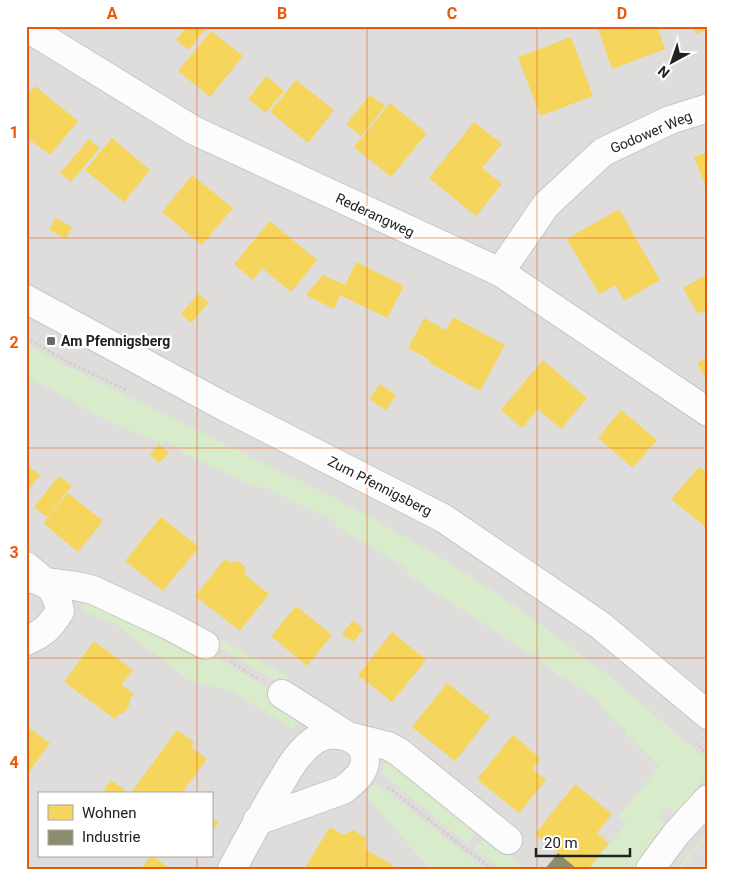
<svg xmlns="http://www.w3.org/2000/svg" width="734" height="895" font-family="Roboto,sans-serif">
<style>
.residential{fill:#dedddb;fill-rule:evenodd}
.grass{fill:#d8ebcb}
.homes{fill:#f6d55c}
.industry{fill:#8c8c6e}
.lines{fill:none;stroke-linecap:round;stroke-linejoin:round}
.minor-casing{stroke:#c6c6c4;stroke-width:30}
.path{stroke:#d7ccc9;stroke-width:3;stroke-dasharray:2.5 2.5;stroke-linecap:butt}
.minor{stroke:#fdfcfc;stroke-width:28}
.grid{fill:none;stroke:#e8590c;stroke-width:1;stroke-opacity:0.55}
.poi-dot{fill:#696967;stroke:#fff;stroke-width:2}
.labels{text-anchor:middle;stroke-width:5;stroke-linejoin:round;paint-order:stroke}
.street-label{font-size:14px;fill:#212121;stroke:#fff}
.poi-label{font-size:14px;font-weight:bold;fill:#212121;stroke:#fff;text-anchor:start}
.neatline{fill:none;stroke:#e8590c;stroke-width:2}
.grid-label{font-size:16px;text-anchor:middle;font-weight:bold;fill:#e8590c}
</style>
<rect width="100%" height="100%" fill="#efeeea"/>
<path class="residential" d="M26 26H708V869H26ZM39 794H211V856H39Z"/>
<path class="grass" d="M26 344 66 366 339 500 445 560 517 607 610 677 708 761C702 786 692 795 676 814L667 807 659 818 667 825 634 869H590L627 823 619 816 660 766 625 733 627 731 614 721 598 701 573 682 561 677 539 660 541 657 535 652 532 655 406 574 409 569 335 526 337 522 262 486 260 489 179 451 180 449 165 441 162 444 104 419 26 376Z
M92 600 202 648 276 694 300 717 294 729 231 691 189 680 114 623 90 614 81 609 83 604Z
M197 627 286 675 287 682 285 686 194 633Z
M386 760 395 762 478 829 467 844 381 773Z
M375 782 465 854 486 869H430L366 796Z
M708 833V836L681 869H672L677 868Z
M485 836 526 869H503L474 849Z"/>
<path class="homes" d="M187 26H208L189 50 176 40Z
M597 26H657L665 49 612 69Z
M693 26H708V30L696 34Z
M211 31 243 56 210 97 178 71Z
M571 37 593 96 540 116 518 57Z
M266 76 284 91 266 113 248 99Z
M296 80 334 110 308 143 270 112Z
M35 86 78 121 50 155 26 137V96Z
M370 95 385 106 361 136 346 124Z
M390 103 427 133 391 177 354 147Z
M474 122 502 144 482 168 502 184 476 216 429 178Z
M112 138 150 170 124 202 85 170Z
M89 139 100 148 71 182 60 173Z
M708 152V193L694 157Z
M192 175 233 208 202 245 162 212Z
M619 209 660 280 624 301 615 285 599 294 567 239Z
M55 218 72 227 66 239 49 230Z
M270 221 317 260 291 292 262 268 253 280 234 264Z
M356 262 404 286 387 318 340 295 334 309 306 295 323 275 345 285Z
M708 274V308L698 314 683 288Z
M198 294 209 302 191 323 181 314Z
M453 317 505 345 480 391 428 362 430 360 408 348 424 318 446 330Z
M708 357V383L697 363Z
M543 360 587 398 561 429 538 409 522 428 501 410Z
M380 384 396 395 386 410 369 399Z
M621 410 657 440 633 468 598 438Z
M159 444 169 453 159 463 150 455Z
M26 464 40 475 26 493Z
M699 467 708 474V529L671 499Z
M59 476 72 486 47 517 34 507Z
M68 493 103 521 78 552 43 523Z
M161 517 199 547 163 591 125 561Z
M225 559 230 563 238 561 245 567V575L269 594 240 631 195 596Z
M296 606 332 635 307 666 271 636Z
M353 620 363 629 353 642 342 634Z
M392 632 426 660 392 702 358 675Z
M94 641 133 670 121 685 134 694 130 699V704L124 713 119 714 115 719 64 682Z
M447 683 490 717 455 761 412 727Z
M26 726 50 743 26 776Z
M177 730 194 742 191 747 207 759 181 794H101L111 780 130 794Z
M513 735 541 759 532 769 546 780 519 813 477 779Z
M575 784 612 814 597 833 609 843 588 869H577L535 834Z
M211 817 219 822 211 832Z
M330 827 343 835 353 830 366 838 365 849 394 866 392 869H304Z
M150 856H153L170 869H141Z"/>
<path class="industry" d="M558 853 577 869H545Z"/>
<g class="lines">
<defs>
<path id="minor" d="M34 32 193 130 500 272 708 412
M500 272 546 205 603 152 670 120 708 108
M26 299 225 407 443 518 600 625 708 715
M26 566 45 582 76 586 93 590 170 626 205 645
M26 641C44 633 50 627 60 611 56 592 52 584 33 579
M282 694 348 736 388 746 399 752 508 840
M232 869C246 843 260 817 275 792 287 773 296 753 315 740 332 728 366 737 365 760 365 773 353 782 343 790L257 821
M650 869 676 834 708 799"/>
</defs>
<use href="#minor" class="minor-casing"/>
<path class="path" d="M26 338 68 362 128 391
M230 661 259 679
M695 743 708 754
M388 787 467 850 493 869"/>
<use href="#minor" class="minor"/>
</g>
<path class="grid" d="M197 26V794M367 26V869M537 26V869M26 238H708M26 448H708M26 658H708M197 856V869"/>
<rect class="poi-dot" x="46" y="336" width="10" height="10" rx="2.5"/>
<g class="labels">
<g class="street-label">
<text transform="translate(651 132) rotate(-23)" y="5">Godower Weg</text>
<text transform="translate(375 215) rotate(25)" y="5">Rederangweg</text>
<text transform="translate(380 486) rotate(27)" y="5">Zum Pfennigsberg</text>
</g>
<g class="poi-label">
<text x="61" y="346">Am Pfennigsberg</text>
</g>
</g>
<rect width="734" height="895" fill="none" stroke="#ffffff" stroke-width="55"/>
<rect x="38" y="792" width="175" height="65" fill="#ffffff" stroke="#a6a6a6"/>
<rect x="48" y="805" width="25" height="15" fill="#f6d55c" stroke="#a6a6a6"/>
<text x="82" y="818" font-size="15" fill="#212121">Wohnen</text>
<rect x="48" y="830" width="25" height="15" fill="#8c8c6e" stroke="#a6a6a6"/>
<text x="82" y="842" font-size="15" fill="#212121">Industrie</text>
<g transform="translate(672 62) rotate(220)" stroke="#ffffff" stroke-width="4" paint-order="stroke">
<path d="M0-4L9 19L0 12L-9 19Z" fill="#212121"/>
<text y="-8" font-size="14" font-weight="bold" text-anchor="middle" fill="#212121">N</text>
</g>
<path d="M536 848v8h94v-8" fill="none" stroke="#212121" stroke-width="2.5"/>
<text x="544" y="848" font-size="15" fill="#212121" stroke="#ffffff" stroke-width="4" paint-order="stroke">20 m</text>
<rect x="28" y="28" width="678" height="840" class="neatline"/>
<g class="grid-label">
<text x="112" y="19">A</text>
<text x="282" y="19">B</text>
<text x="452" y="19">C</text>
<text x="622" y="19">D</text>
<text x="14" y="138">1</text>
<text x="14" y="348">2</text>
<text x="14" y="558">3</text>
<text x="14" y="768">4</text>
</g>
</svg>
